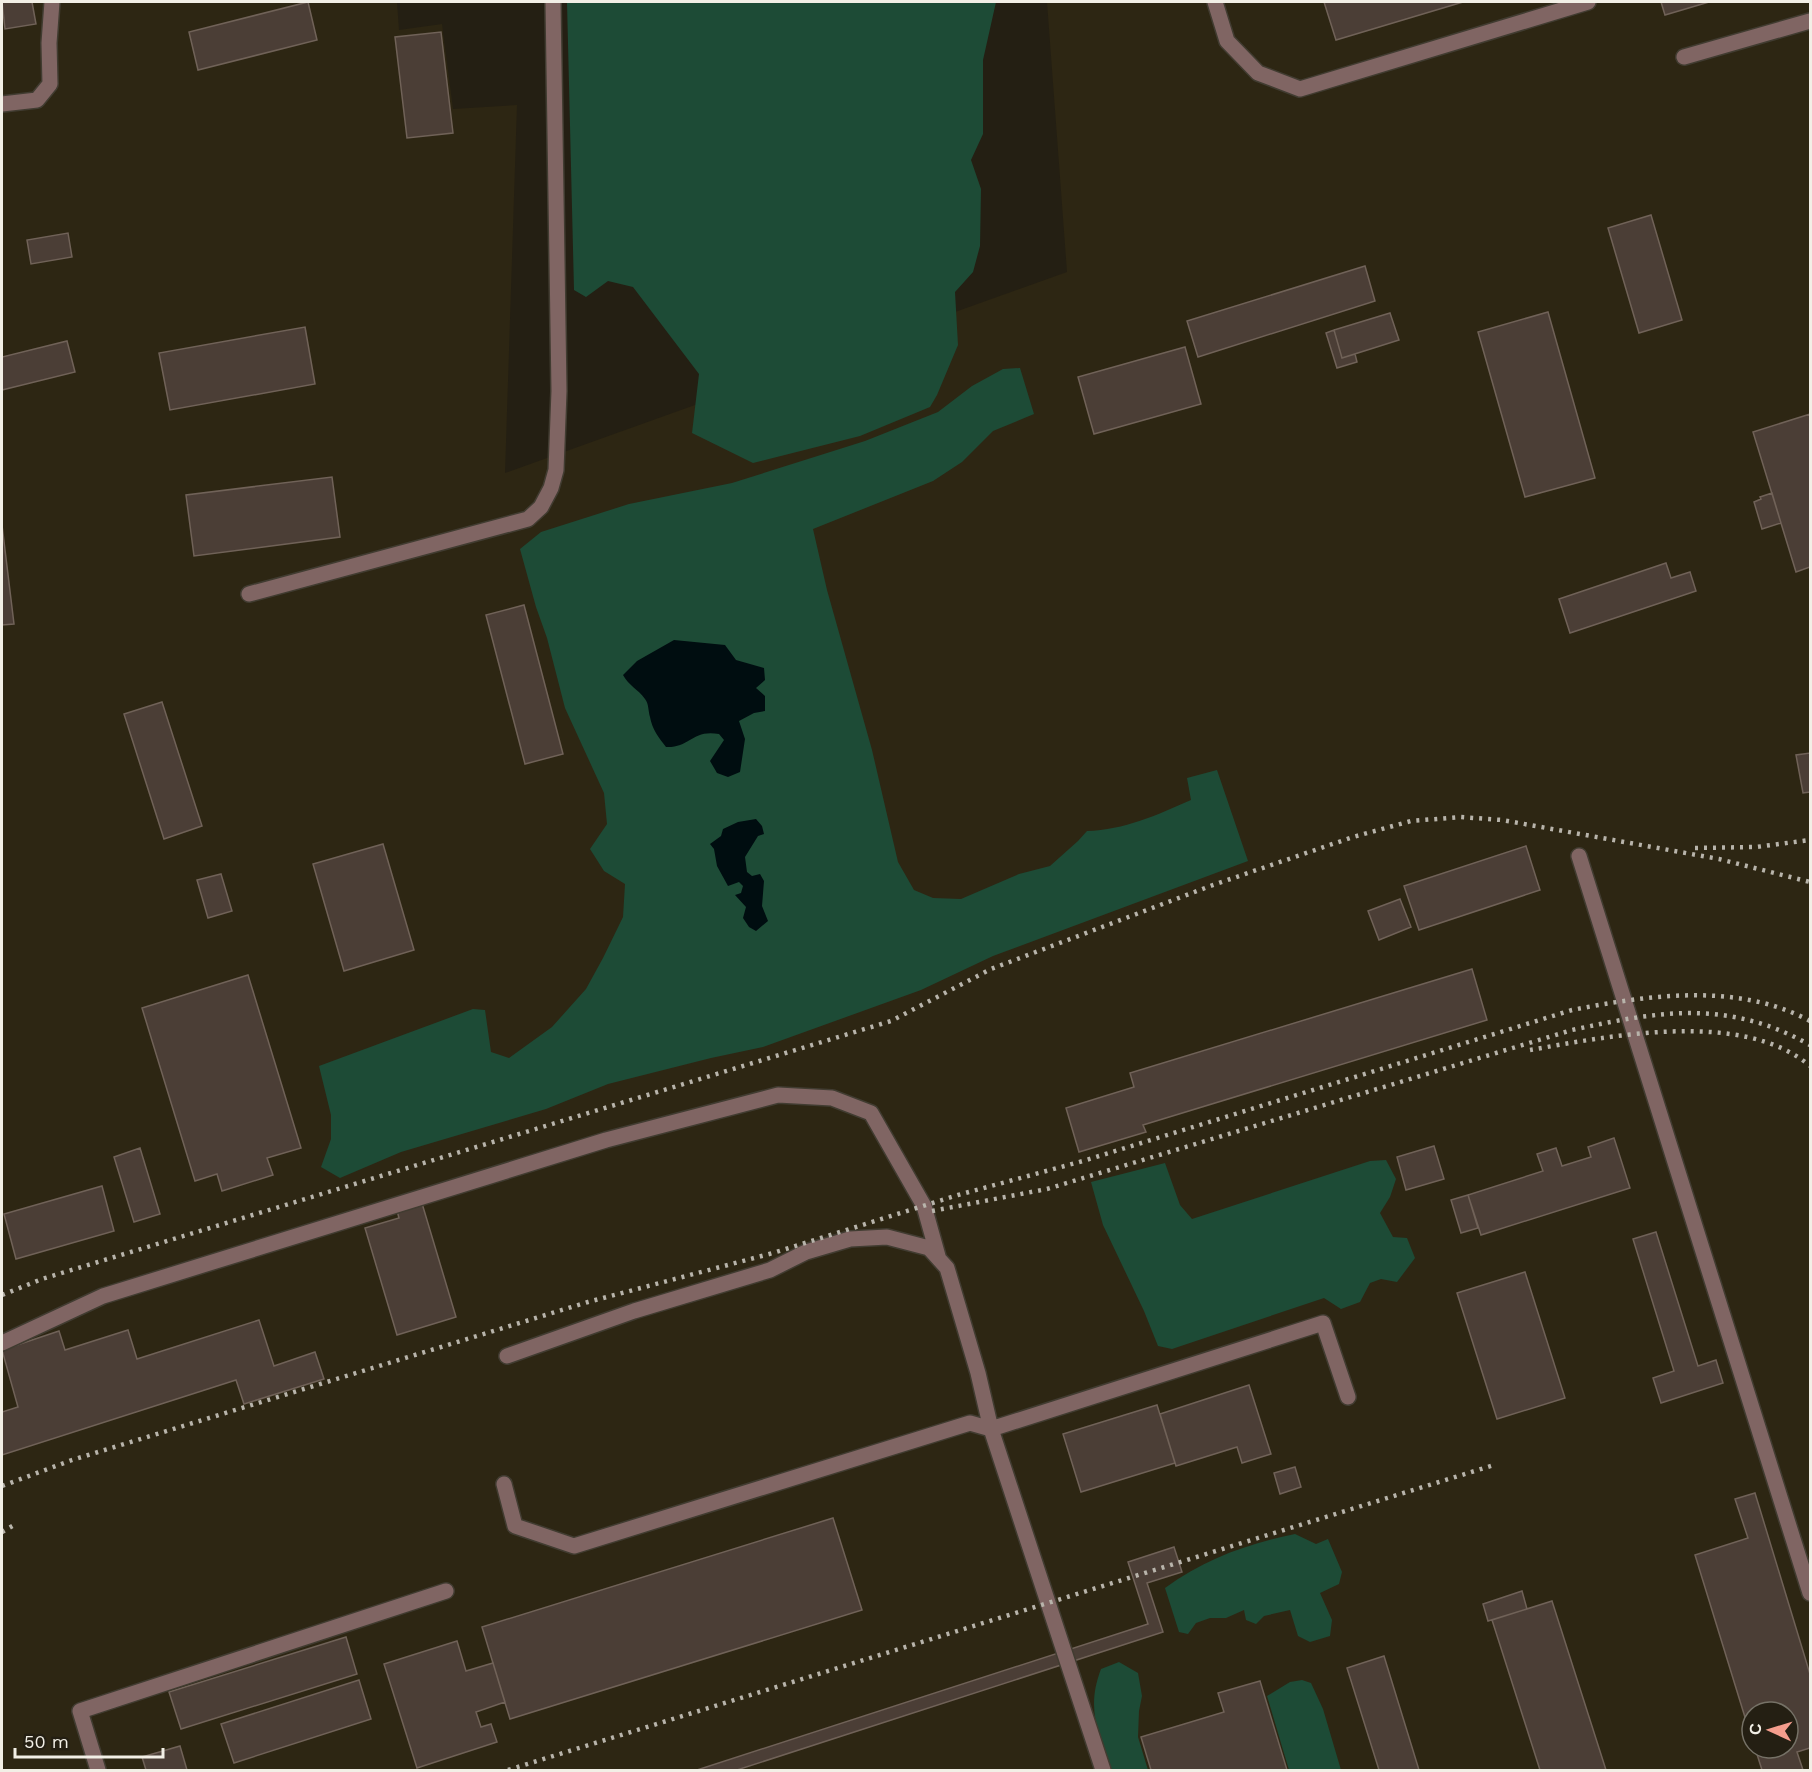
<svg xmlns="http://www.w3.org/2000/svg" width="1812" height="1772" font-family="'Work Sans',sans-serif">
<style>
.built{fill:#2d2613;fill-rule:evenodd}
.green{fill:#1d4b36}
.water{fill:#000d10}
.building{fill:#4b3e36;stroke:#706258;stroke-width:1.5}
.lines{fill:none;stroke-linecap:round;stroke-linejoin:round}
.minor-casing{stroke:#413c31;stroke-width:18}
.minor{stroke:#806563;stroke-width:15}
.rail{stroke:#b8b4ab;stroke-width:4.5;stroke-dasharray:3 6;stroke-linecap:butt}
</style>
<rect width="100%" height="100%" fill="#241f13"/>
<path class="built" d="M2 2H397L399 30 442 24 453 109 517 105 505 473 1067 272 1047 2H1810V1770H2ZM1752 1712H1788V1748H1752Z"/>
<path class="green" d="M567 2H996L983 60V134L971 160 981 189 980 246 973 272 955 292 958 345 937 395 930 407 860 436 753 463 692 433 699 374 633 287 608 281 586 297 574 290Z
M1020 368 1034 414 993 431 962 462 933 481 813 529 827 590 872 750 898 862 914 890 933 898 961 899 1019 874 1050 866 1078 841 1087 831C1124 830 1157 815 1191 800L1187 778 1217 770 1248 861 993 956 921 990 763 1047 711 1058 608 1084 546 1109 401 1152 340 1178 321 1167 331 1139V1115L319 1066 473 1009 485 1010 491 1052 509 1058 552 1027 586 989 603 958 623 917 625 884 604 871 590 849 607 824 604 793 565 708 547 638 536 607 520 549 541 532 629 504 732 483 865 441 938 412 972 386 1003 369Z
M1386 1160 1396 1179 1390 1197 1380 1213 1393 1237 1407 1238 1415 1258 1397 1282 1381 1279 1370 1283 1360 1302 1341 1309 1324 1298 1172 1349 1158 1346 1144 1311 1103 1225 1091 1182 1165 1163 1180 1205 1192 1219 1370 1161Z
M1295 1534 1316 1544 1328 1539 1342 1572 1339 1584 1320 1593 1332 1620 1330 1636 1310 1642 1298 1636 1290 1610 1264 1616 1256 1624 1246 1620 1244 1610 1226 1618H1210L1196 1623 1188 1634 1179 1632 1165 1588C1205 1559 1247 1544 1295 1534Z
M1119 1662 1138 1673 1142 1696 1139 1711 1138 1737 1148 1770H1111C1098 1733 1086 1708 1101 1669Z
M1302 1680 1311 1683 1323 1709 1341 1770H1289L1267 1696 1290 1682Z"/>
<path class="water" d="M674 640 725 645 736 660 764 668 765 680 756 688 765 696V711L754 713 739 721 745 739 740 772 728 777 717 773 710 761 724 740 719 734C692 729 690 748 666 747 659 738 652 729 650 717 648 711 649 704 645 699 638 689 629 686 623 675L637 661Z
M756 819 762 826 764 834 758 836 745 857 747 872 752 876 760 874 764 881 762 906 768 921 756 931 749 927 743 918 746 907 735 895 741 893 743 886 739 882 728 886 717 866 714 849 710 844 721 836 723 829 738 822Z"/>
<path class="building" d="M2 2H32L36 24 5 29Z
M308 2 317 40 198 70 189 32Z
M1324 2H1463L1336 40Z
M1661 2H1709L1665 15Z
M441 32 453 133 407 138 395 37Z
M1651 215 1682 320 1639 333 1608 228Z
M68 233 72 257 31 264 27 240Z
M1365 266 1375 301 1198 357 1187 321Z
M1548 312 1595 478 1525 497 1478 332Z
M1390 313 1399 340 1342 358 1334 330Z
M305 327 315 384 170 410 159 353Z
M1334 330 1342 358 1355 354 1357 362 1337 368 1326 333Z
M67 341 75 372 2 390V357Z
M1185 347 1201 404 1094 434 1078 377Z
M1810 414V567L1796 572 1753 432Z
M332 477 340 537 194 556 186 495Z
M1772 493 1781 523 1762 529 1754 502 1761 499 1760 497Z
M2 525 14 624 2 625Z
M1666 563 1671 578 1690 572 1696 591 1570 633 1559 599Z
M524 605 563 754 525 764 486 615Z
M162 702 202 826 164 839 124 714Z
M1810 753V792L1803 793 1796 755Z
M383 844 414 950 344 971 313 864Z
M1526 846 1540 890 1419 930 1404 886Z
M221 874 232 911 208 918 197 880Z
M1400 899 1411 927 1379 940 1368 911Z
M1472 969 1487 1020 1143 1125 1146 1132 1079 1152 1066 1108 1134 1087 1130 1073Z
M248 975 301 1148 267 1158 273 1175 222 1191 217 1174 195 1181 142 1008Z
M1614 1138 1630 1188 1481 1235 1468 1195 1543 1171 1537 1154 1556 1148 1562 1166 1591 1157 1588 1147Z
M1434 1146 1444 1179 1406 1190 1397 1157Z
M140 1148 160 1214 134 1222 114 1157Z
M102 1186 114 1231 16 1259 4 1214Z
M1468 1195 1478 1228 1461 1233 1451 1200Z
M421 1200 456 1317 397 1335 365 1228 399 1218 396 1207Z
M1656 1232 1698 1366 1716 1360 1723 1383 1661 1403 1653 1378 1674 1371 1633 1239Z
M1525 1272 1565 1398 1497 1419 1457 1293Z
M259 1320 274 1366 315 1352 324 1379 244 1404 236 1380 2 1455V1412L18 1407 2 1350 59 1331 65 1350 128 1330 137 1359Z
M1249 1385 1271 1454 1242 1463 1237 1447 1176 1466 1160 1414Z
M1157 1405 1175 1463 1081 1492 1063 1434Z
M1295 1467 1301 1487 1280 1494 1274 1473Z
M1755 1493 1810 1674V1748L1797 1752 1803 1770H1762L1755 1748H1788V1712H1752V1740L1695 1555 1748 1538 1735 1499Z
M833 1518 862 1610 510 1719 482 1627Z
M1174 1547 1182 1572 1147 1583 1163 1632 737 1770H697L1148 1624 1128 1562Z
M1522 1591 1527 1609 1488 1621 1483 1604Z
M1552 1601 1606 1770H1540L1492 1620Z
M346 1637 357 1674 181 1729 169 1692Z
M457 1641 466 1671 493 1663 505 1702 476 1712 481 1727 491 1724 497 1742 417 1768 384 1664Z
M1384 1656 1419 1770H1379L1347 1668Z
M359 1680 371 1719 234 1763 221 1724Z
M1260 1681 1287 1770H1151L1141 1737 1224 1712 1218 1693Z
M180 1746 187 1770H146L142 1757Z"/>
<g class="lines">
<defs>
<path id="minor" d="M1215 2 1227 41 1258 73 1300 89 1588 2
M1684 57 1810 21
M2 104 37 100 50 84 49 43 52 2
M249 594 528 519 541 507 551 488 556 470 559 391 553 2
M1579 856 1810 1593
M2 1343 103 1296 606 1140 778 1095 832 1098 871 1113 924 1206 938 1256
M504 1484 515 1526 574 1546 970 1423 991 1429 978 1373 947 1268 929 1248 887 1237 850 1239 806 1252 770 1270 634 1311 507 1356
M98 1770 80 1711 446 1591
M1103 1770 991 1429 1323 1323 1348 1397"/>
</defs>
<use href="#minor" class="minor-casing"/>
<use href="#minor" class="minor"/>
<path class="rail" d="M1695 848 1756 847 1810 840
M1530 1050C1610 1036 1743 1009 1810 1066
M932 1211 1047 1189 1572 1030C1659 1011 1728 999 1810 1045
M2 1295 42 1279 891 1021 991 969 1213 885 1353 837 1411 821 1461 817 1502 820 1719 859 1810 882
M2 1486 72 1460 588 1302 773 1253 958 1195 1083 1161 1572 1010C1649 995 1738 982 1810 1021
M2 1532 14 1525
M508 1770 1494 1465"/>
</g>
<rect width="1812" height="1772" fill="none" stroke="#f2efe6" stroke-width="6"/>
<g transform="translate(1770 1730) rotate(274)"><circle r="28" fill="#241f13" stroke="#767267" stroke-width="1.5"/>
<path d="M0-4.5L10 22L0 15L-10 22Z" fill="#f49d8d"/>
<text y="-9" font-size="16" font-weight="bold" text-anchor="middle" fill="#f2efe6">С</text>
</g>
<path d="M15 1748v9h148v-9" fill="none" stroke="#f2efe6" stroke-width="3"/>
<text x="24" y="1748" font-size="18" fill="#f2efe6" stroke="#241f13" stroke-width="4.5" paint-order="stroke">50 m</text>
</svg>
